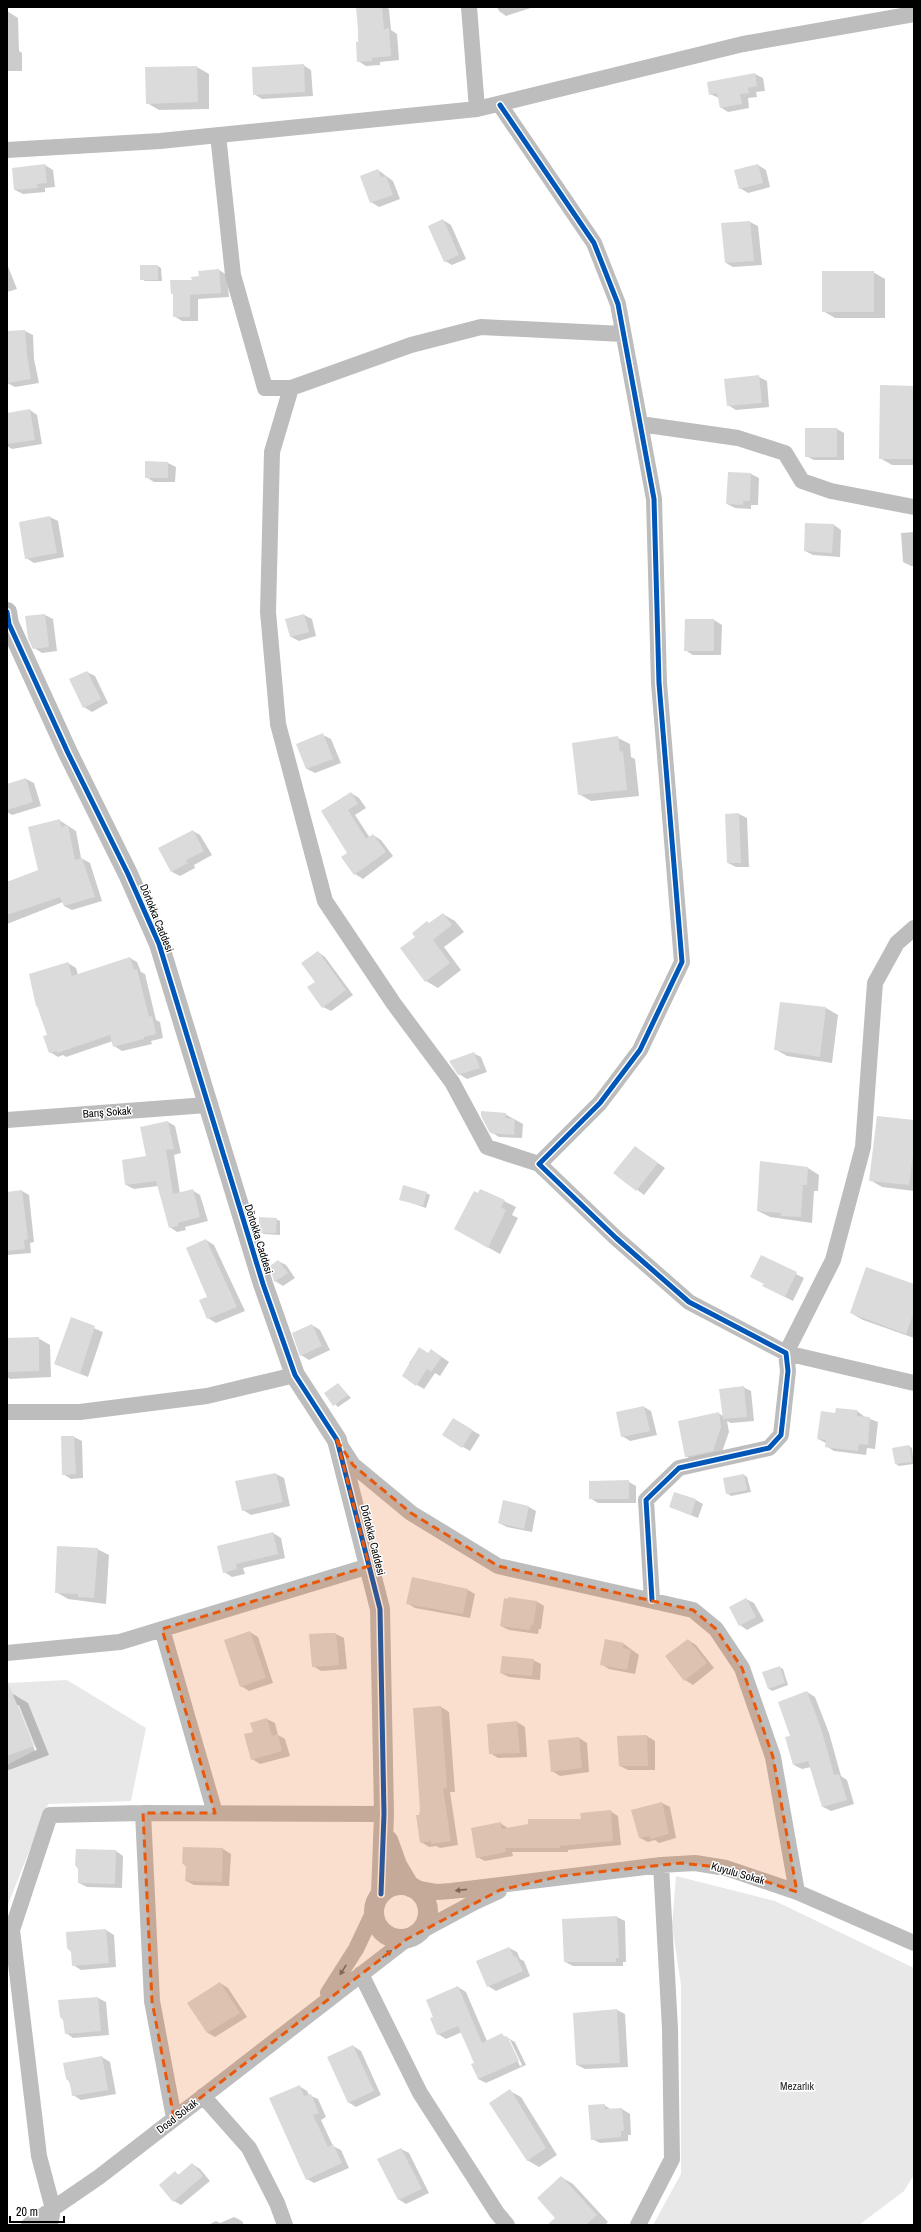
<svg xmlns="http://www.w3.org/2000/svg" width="921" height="2232" font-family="'Archivo Narrow',sans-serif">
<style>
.green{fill:#e8e8e8}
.shadow{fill:#0003;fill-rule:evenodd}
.building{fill:#dbdbdb}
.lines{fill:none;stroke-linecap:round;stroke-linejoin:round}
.minor{stroke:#bdbdbd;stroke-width:16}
.tertiary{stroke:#bdbdbd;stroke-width:20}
.cycleway-casing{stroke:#fff;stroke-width:8}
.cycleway{stroke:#0057b8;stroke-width:5}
.oneway{fill:#686868}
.marked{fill:#e8590c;fill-opacity:0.2;stroke:#e8590c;stroke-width:3;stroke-dasharray:8 5;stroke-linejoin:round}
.labels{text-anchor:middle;stroke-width:3;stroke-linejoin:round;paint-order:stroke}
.street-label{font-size:11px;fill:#000;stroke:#fff}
.park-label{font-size:11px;fill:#2c2c2c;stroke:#fff}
</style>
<rect width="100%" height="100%" fill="#fff"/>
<path class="green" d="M67 1680 146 1728 131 1801 48 1804 7 1907V1765L36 1750 7 1683Z
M676 1876 775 1901 914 1968V2175L904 2191 859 2225H653L681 2174V1985L672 1926Z"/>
<path class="shadow" d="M359 7H385L389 9 391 30 397 34 399 60 380 62V65L366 66 358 61Z
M497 7H534L506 16 499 11Z
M7 11 18 18 19 51 22 53V71H7Z
M303 65 311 70 313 96 262 99 254 94Z
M197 67 209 74V109L159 110 147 103Z
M755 74 763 78 765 91 756 92 757 97 748 98 749 108 728 112 720 107 719 98 710 94Z
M45 165 53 170 55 187 45 188V192L23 194 15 190Z
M758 165 766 170 770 187 748 193 740 188Z
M378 170 393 181 400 199 379 207 371 202Z
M443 220 451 225 466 259 452 265 445 261Z
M750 222 758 226 762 265 733 267 726 263Z
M7 264 17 289 7 292Z
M158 266 161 268 162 281H145L141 279Z
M219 270 227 275 229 297 198 299V321H182L174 316 193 281Z
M873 272 885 279V318H835L823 311Z
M25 331 33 335 34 359 39 383 15 387 7 383V332Z
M759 377 767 381 769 407 736 410 728 405Z
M914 387V465H892L880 458Z
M30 410 37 415 42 444 12 449 7 446V414Z
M837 429 844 433V460H814L806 456Z
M168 463 176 467 175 482H154L146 477Z
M729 473 751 474 759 478 758 505H751V509L735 508 727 504Z
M50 517 58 521 64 557 34 563 26 558Z
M834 525 841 530 840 557 813 555 805 551Z
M914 532V566H911L903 562 901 533Z
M45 615 53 619 57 651 42 653 34 648Z
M304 615 312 619 316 636 299 641 291 637Z
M714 620 722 625 721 655H693L685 650Z
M87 672 95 676 108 703 92 712 84 707Z
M323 735 331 739 341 763 315 773 307 769 297 745Z
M618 738 630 744 631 757 635 759 639 796 591 801 579 794Z
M26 779 34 783 41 806 12 815 7 812V785Z
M351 793 359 798 366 808 355 815 370 838 373 835 381 840 393 856 363 879 355 874 348 853 322 811Z
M739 814 747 818 749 867H736L728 863Z
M59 820 76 831 81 858 90 863 102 901 72 910 64 906 63 902 7 924V882L39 871Z
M193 831 200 835 212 855 194 865 195 868 180 876 172 872Z
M443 914 455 921 464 932 444 947 461 970 438 988 426 981 416 937Z
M318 952 325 957 353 995 331 1011 323 1007 316 982Z
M130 958 137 962 141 972 145 974 156 1020 160 1022 163 1038 151 1041 152 1044 122 1051 114 1046 113 1041 66 1057 63 1055 58 1057 50 1052 48 1035 68 963 76 968 78 975Z
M826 1008 838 1015 832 1063 787 1056 775 1049Z
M473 1053 481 1057 487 1072 467 1079 459 1074Z
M505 1114 523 1124 522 1138 499 1137 491 1132Z
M914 1121V1191L882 1187 870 1180Z
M168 1122 175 1126 181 1153 174 1155 180 1194 192 1190 200 1195 208 1221 185 1227 186 1230 177 1232 170 1227 158 1186 134 1189 126 1185 148 1157Z
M635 1147 665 1168 644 1195 615 1173Z
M808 1168 819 1175 818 1191H814L812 1223 770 1217 758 1211Z
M22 1191 29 1195 34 1242 30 1243 31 1253 7 1255V1193Z
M426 1193 430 1195 426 1208 400 1199Z
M504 1201 516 1207 512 1215 518 1218 500 1254 455 1229Z
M276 1219 280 1221V1235L264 1234 260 1232Z
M206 1240 214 1245 245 1311 216 1323 208 1318Z
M761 1257 804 1278 793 1301 771 1290 765 1284Z
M278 1261 286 1265 295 1278 283 1286 275 1281 271 1266Z
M914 1286V1338L863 1320 851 1313Z
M72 1319 103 1332 88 1377 55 1364Z
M312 1325 320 1330 330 1350 309 1360 301 1355Z
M38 1338 50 1345 51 1377 10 1379 7 1377V1339Z
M419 1349 428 1354 439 1355 449 1362 440 1376 435 1373 424 1389 417 1385 409 1363Z
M338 1384 351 1398 338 1407 325 1394Z
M743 1387 751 1391 754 1421 731 1423 727 1421 729 1432 721 1455 693 1461 686 1456 718 1413 723 1416Z
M644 1407 651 1411 657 1435 630 1441 622 1436Z
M837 1409 857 1411 865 1417 878 1422 875 1449 867 1448 866 1455 834 1451 826 1446V1443L818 1439 836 1414Z
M453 1419 480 1435 470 1451 443 1435Z
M62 1437H74L82 1441 83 1478 71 1479 63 1474Z
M909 1446 912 1448 914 1464 899 1466 896 1464Z
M276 1474 284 1478 290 1506 251 1515 243 1510Z
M744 1475 747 1477 751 1492 731 1496 727 1493Z
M629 1482 636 1486V1503H598L590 1498Z
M696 1500 703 1504 698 1518 670 1507Z
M529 1507 536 1511 532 1532 507 1527 499 1523Z
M273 1533 281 1538 285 1558 243 1568 245 1574 232 1577 224 1572Z
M97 1549 109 1555 106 1604 68 1599 56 1592Z
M468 1590 475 1594 470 1618 415 1608 407 1603Z
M746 1599 754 1603 764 1621 747 1630 740 1625Z
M536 1601 544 1606 541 1629H539L538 1634 509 1630 501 1626Z
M250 1632 258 1637 273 1683 249 1691 241 1686Z
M336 1634 344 1638 347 1669 321 1671 313 1666 310 1635Z
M688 1640 696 1645 714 1668 693 1685 685 1680Z
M624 1644 639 1655 635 1674 609 1669 601 1664Z
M533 1660 541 1664 540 1680 509 1677 501 1673Z
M779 1667 783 1669 788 1685 772 1691 768 1688Z
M807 1692 815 1697 829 1733 841 1776 847 1780 854 1804 831 1811 823 1807 811 1767 802 1769 794 1765 791 1737Z
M13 1694 28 1703 49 1755 9 1770 7 1769V1696ZM17 1705H19L37 1750 35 1751Z
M441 1707 449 1712 455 1792H450L458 1845 440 1848 436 1846 429 1847 421 1842 420 1816Z
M267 1719 275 1723 278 1735 285 1739 290 1756 260 1764 252 1759 254 1733Z
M517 1722 525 1727 527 1757 498 1758 490 1753 488 1724Z
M647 1736 655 1741V1770H628L620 1766Z
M579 1738 587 1743 589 1772 560 1776 552 1771Z
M662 1803 670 1807 676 1838 659 1843 655 1840 648 1842 640 1838 633 1811Z
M610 1811 618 1816 621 1845 568 1850V1852H512L513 1856 485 1861 477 1857 500 1823 508 1828 582 1820Z
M223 1849 231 1854 229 1886 194 1885 186 1881Z
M116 1851 123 1856 122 1888 87 1887 79 1883Z
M617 1917 625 1921 626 1962H623V1966H573L565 1962Z
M106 1930 114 1935 116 1967 81 1970 73 1965Z
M509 1948 517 1952 520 1959 524 1961 530 1976 496 1991 488 1986Z
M220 1983 228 1988 247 2017 215 2037 208 2033 188 2003Z
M458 1987 466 1992 487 2041 502 2035 515 2042 526 2065 486 2083 478 2079 476 2063 462 2032 446 2039 438 2034 434 2017ZM508 2040H510L522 2065 520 2066Z
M98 1998 106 2002 109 2035 73 2038 66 2033Z
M617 2010 625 2014 628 2067 585 2069 577 2065Z
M353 2046 361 2051 381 2095 356 2107 348 2102Z
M102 2057 110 2062 116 2094 81 2100 73 2095 64 2064Z
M299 2086 307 2091 309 2095 318 2099 326 2117 321 2120 333 2146 341 2150 349 2168 314 2183 307 2179Z
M510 2091 521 2097 557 2155 539 2167 527 2160Z
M604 2105 612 2110 622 2109 630 2114 631 2135H628V2141L600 2143 592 2139Z
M401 2149 409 2153 429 2193 406 2204 398 2199Z
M192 2164 200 2169 210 2181 181 2205 174 2201 175 2172 179 2175Z
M561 2177 573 2184 608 2222 605 2225H561Z
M234 2217 242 2221 244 2225H208L216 2221 220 2223Z"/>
<path class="building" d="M356 7H382L384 29 389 28 391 56 372 58V61L357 62 356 42H359Z
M304 64 305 92 253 95 252 67Z
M197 66 198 102 146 104 145 67Z
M755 73 757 86 748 88 749 93 740 94 742 104 720 108 717 93 709 95 707 82Z
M45 164 47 183 37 184 38 188 14 190 12 168Z
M758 164 763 183 739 189 734 170Z
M378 169 381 177 386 176 393 195 370 203 360 176Z
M443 219 459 255 444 262 428 226Z
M750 221 754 261 725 263 721 223Z
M140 265H158V280H140Z
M219 269 221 293 190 295V317H173V294H171L170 280H192L191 277 199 276 198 271Z
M822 271H874V312H822Z
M25 330 27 354 31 379 7 383V331Z
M759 375 762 403 727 406 724 379Z
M880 385 914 386V459H879Z
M30 409 35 440 7 444V413Z
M805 428H837V457H805Z
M145 461 168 462V478H145Z
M728 472 751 473 750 501H743V505L726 504Z
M50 516 57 553 25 559 19 522Z
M805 523 834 524 832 553 804 551Z
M45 614 49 647 33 649 28 638 25 616Z
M304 614 309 632 290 637 285 619Z
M685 619H714V651H684Z
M87 671 101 699 83 708 69 679Z
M323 733 333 759 306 769 296 744Z
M618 736 620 752 623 751 627 790 578 795 572 743Z
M26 778 33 802 7 810V784Z
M351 792 358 804 348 810 366 839 373 834 386 852 354 875 341 857 347 853 321 811Z
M739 813 741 863H727L725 814Z
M60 819 61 827 68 825 75 860 82 858 95 897 64 906 60 897 7 915V882L38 870 28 827Z
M193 830 204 851 186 860 188 863 171 872 158 848Z
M443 913 452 925 433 940 450 963 425 982 400 948 415 937 412 933 427 921 429 923Z
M318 951 346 990 322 1008 307 987 315 982 301 963Z
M130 957 134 970 137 969 149 1017 152 1016 156 1034 144 1037V1039L113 1047 110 1035 57 1053V1051L49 1053 43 1036 47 1035 37 1006H36L29 974 68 962 72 976Z
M780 1002 826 1007 820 1057 774 1050Z
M474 1052 480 1068 458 1075 449 1061Z
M481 1111 506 1113 505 1118 515 1119 514 1135 490 1133 481 1116Z
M877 1116 914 1120V1148L909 1185 869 1181Z
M168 1121 174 1149 166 1150 173 1194 193 1189 200 1217 178 1223V1226L169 1228 156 1181 125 1185 122 1160 146 1156 140 1127Z
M635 1146 658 1163 636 1191 613 1173Z
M760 1161 808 1167 807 1185H803L801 1217 781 1216V1213L757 1211Z
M403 1185 427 1192 423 1206 399 1200Z
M480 1189 505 1200 501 1207 506 1210 488 1248 454 1229 474 1191 478 1193Z
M22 1190 28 1239 24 1240 25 1249 7 1251V1192Z
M259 1217 277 1218 276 1233H259Z
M206 1239 237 1307 207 1319 199 1300 207 1297 186 1248Z
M761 1255 797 1272 785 1297 762 1286 764 1284 750 1277Z
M278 1260 288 1273 274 1282 270 1266Z
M866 1267 914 1284V1312L906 1334 850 1313Z
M71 1317 95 1326 80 1374 54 1364Z
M312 1324 322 1346 300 1356 292 1333Z
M39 1337V1371L7 1372V1338Z
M419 1347 428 1353 431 1349 442 1357 431 1372 427 1369 416 1386 402 1376Z
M338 1383 348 1395 333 1406 324 1393Z
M744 1386 747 1417 723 1419 719 1389Z
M644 1406 650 1431 621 1437 616 1412Z
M836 1408 857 1410V1416L870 1417 868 1445 859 1444 858 1451 841 1449 825 1447 826 1440 817 1439 821 1411 835 1413Z
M719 1412 721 1427 713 1451 685 1457 678 1421Z
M453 1418 473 1430 462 1448 442 1435Z
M61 1436H74L76 1474 62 1475Z
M909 1445 912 1462 895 1464 892 1448Z
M276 1473 283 1502 242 1511 235 1481Z
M744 1474 747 1490 726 1494 723 1478Z
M629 1480V1499H589V1481Z
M674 1492 696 1499 691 1515 669 1507Z
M503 1500 529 1506 524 1529 498 1523Z
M273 1532 278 1554 236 1564 237 1569 223 1573 217 1546Z
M57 1546 98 1548 94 1598 78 1597V1594L55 1593Z
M412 1577 468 1589 463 1614 406 1604Z
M508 1597 537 1601 533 1625H531L530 1630 500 1626 504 1598 508 1599Z
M746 1598 756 1617 739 1626 729 1607Z
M250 1631 266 1678 240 1687 224 1640Z
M327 1633H336L339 1665 312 1667 309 1634Z
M605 1639 624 1643 623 1648 631 1650 627 1670 600 1665Z
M688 1639 707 1663 684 1681 665 1656Z
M502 1656 534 1659 532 1676 500 1673Z
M780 1666 785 1683 768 1689 762 1672Z
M7 1680 34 1746 7 1756Z
M807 1691 821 1728 834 1775 839 1774 847 1800 822 1807 808 1761 793 1765 785 1737 790 1736 778 1702Z
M441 1706 447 1788H443L451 1841 431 1844V1841L420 1843 416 1815H419L420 1810 413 1708Z
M267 1718 272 1736 278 1734 282 1751 251 1760 244 1734 253 1732 250 1723Z
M517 1721 520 1753 489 1754 487 1724Z
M647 1735 648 1766H619L617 1736Z
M579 1737 582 1768 551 1772 548 1740Z
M662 1802 669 1834 650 1839V1836L639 1838 631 1810Z
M611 1810 613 1841 560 1846V1848H505L506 1852 476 1858 471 1828 501 1822 502 1829 528 1824V1819H581L580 1813Z
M183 1847 223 1848 222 1882 185 1881 186 1867 182 1863Z
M76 1849 116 1850 115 1884 78 1883V1869L75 1865Z
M617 1916 619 1958H616V1962H564L562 1919Z
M106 1929 109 1963 72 1966 71 1952 67 1948 66 1932Z
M509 1947 514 1957 516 1956 523 1971 487 1987 476 1961Z
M220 1982 240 2013 207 2033 187 2003Z
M458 1986 482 2043 502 2033 504 2038 507 2036 519 2061 478 2079 471 2064 474 2063 458 2026 437 2035 430 2018 433 2017 426 2000Z
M98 1997 101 2031 65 2034 63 2020 60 2017 58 2000Z
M617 2009 620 2063 576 2065 573 2013Z
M353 2045 374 2091 348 2103 327 2057Z
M102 2056 108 2090 72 2096 70 2082 66 2079 63 2063Z
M300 2085 304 2096 311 2094 319 2113 313 2115 328 2147 333 2144 342 2163 306 2180 269 2098Z
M510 2089 546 2148 527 2161 489 2103Z
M605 2104V2109L622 2108 624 2131H621V2137L591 2140 588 2105Z
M401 2148 422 2189 398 2200 377 2159Z
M192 2163 203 2176 173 2202 159 2185 175 2171 178 2175Z
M561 2176 597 2215 586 2225H547L555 2218 537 2198Z"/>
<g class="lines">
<path class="minor" d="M500 105 594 243 618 304 654 499 659 683 682 962 640 1050 600 1103 539 1164 616 1238 689 1302 786 1353 788 1371 781 1435 769 1448 679 1468 646 1500 652 1600
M477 109 743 44 914 14
M218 135 233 275 265 388H291
M7 150 160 141 477 109 469 7
M640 424 738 438 785 453 802 481 831 491 914 507
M914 928 897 943 875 983 863 1147 833 1260 786 1353 914 1383
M7 1120 207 1105
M539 1164 487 1147 452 1082 394 1004 325 901 278 724 268 612 272 452 291 388 411 345 481 327 623 334
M7 1412H80L207 1396 295 1375
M342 1448 353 1465 411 1513 498 1566 693 1610 716 1629 742 1668 773 1757 797 1892
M162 1629 215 1813
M7 1653 120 1642 369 1566
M410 1887 437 1892 451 1891 661 1865 695 1863 726 1868 797 1892 914 1943
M423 1930 475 1902 499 1891
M361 1974 420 2093 497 2213 507 2225
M328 1993 356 1949 374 1911
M203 2096 249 2148 277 2203 285 2225
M174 2118 152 2001 143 1813 384 1814
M29 2225 99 2177 407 1939
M50 2225 53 2209 39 2156 12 1930 50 1815 143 1813
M638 2225 672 2159 670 2029 661 1865"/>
<path class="tertiary" d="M7 612 9 624 68 753 128 874 159 944 263 1284 295 1375 337 1440 380 1609 384 1814 381 1894
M388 1840 397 1865 410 1887
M374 1912a27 27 0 1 1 54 0a27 27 0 1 1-54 0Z"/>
<defs>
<path id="cycleway" d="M500 105 594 243 618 304 654 499 659 683 682 962 640 1050 600 1103 539 1164 616 1238 689 1302 786 1353 788 1371 781 1435 769 1448 679 1468 646 1500 652 1600
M7 612 9 624 68 753 128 874 159 944 263 1284 295 1375 337 1440 380 1609 384 1814 381 1894"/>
</defs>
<use href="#cycleway" class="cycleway-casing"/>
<use href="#cycleway" class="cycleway"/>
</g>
<defs><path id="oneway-solid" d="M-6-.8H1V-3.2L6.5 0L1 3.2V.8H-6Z"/></defs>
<g class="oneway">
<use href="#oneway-solid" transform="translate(461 1890) rotate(174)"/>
<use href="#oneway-solid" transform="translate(387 1954) rotate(-37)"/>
<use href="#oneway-solid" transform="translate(343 1970) rotate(122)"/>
</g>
<path class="marked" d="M337 1440 353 1465 411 1513 498 1566 693 1610 716 1629 742 1668 773 1757 797 1892 726 1868 681 1863 561 1876 500 1890 407 1939 174 2118 152 2001 143 1813H215L162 1629 369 1566Z"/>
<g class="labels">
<g class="street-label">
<text transform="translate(157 918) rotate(68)" y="4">Dörtokka Caddesi</text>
<text transform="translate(107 1112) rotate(-4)" y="4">Barış Sokak</text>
<text transform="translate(259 1239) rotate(73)" y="4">Dörtokka Caddesi</text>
<text transform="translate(373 1540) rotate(76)" y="4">Dörtokka Caddesi</text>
<text transform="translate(738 1873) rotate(16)" y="4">Kuyulu Sokak</text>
<text transform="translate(177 2116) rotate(-38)" y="4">Dosd Sokak</text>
</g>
<g class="park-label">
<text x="797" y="2090">Mezarlık</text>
</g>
</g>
<rect width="921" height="2232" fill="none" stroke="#000000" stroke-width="16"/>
<path d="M10 2216v6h54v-6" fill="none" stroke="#000000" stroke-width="2"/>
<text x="16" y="2216" font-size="12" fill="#000000" stroke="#ffffff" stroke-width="3" paint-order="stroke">20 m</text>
</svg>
